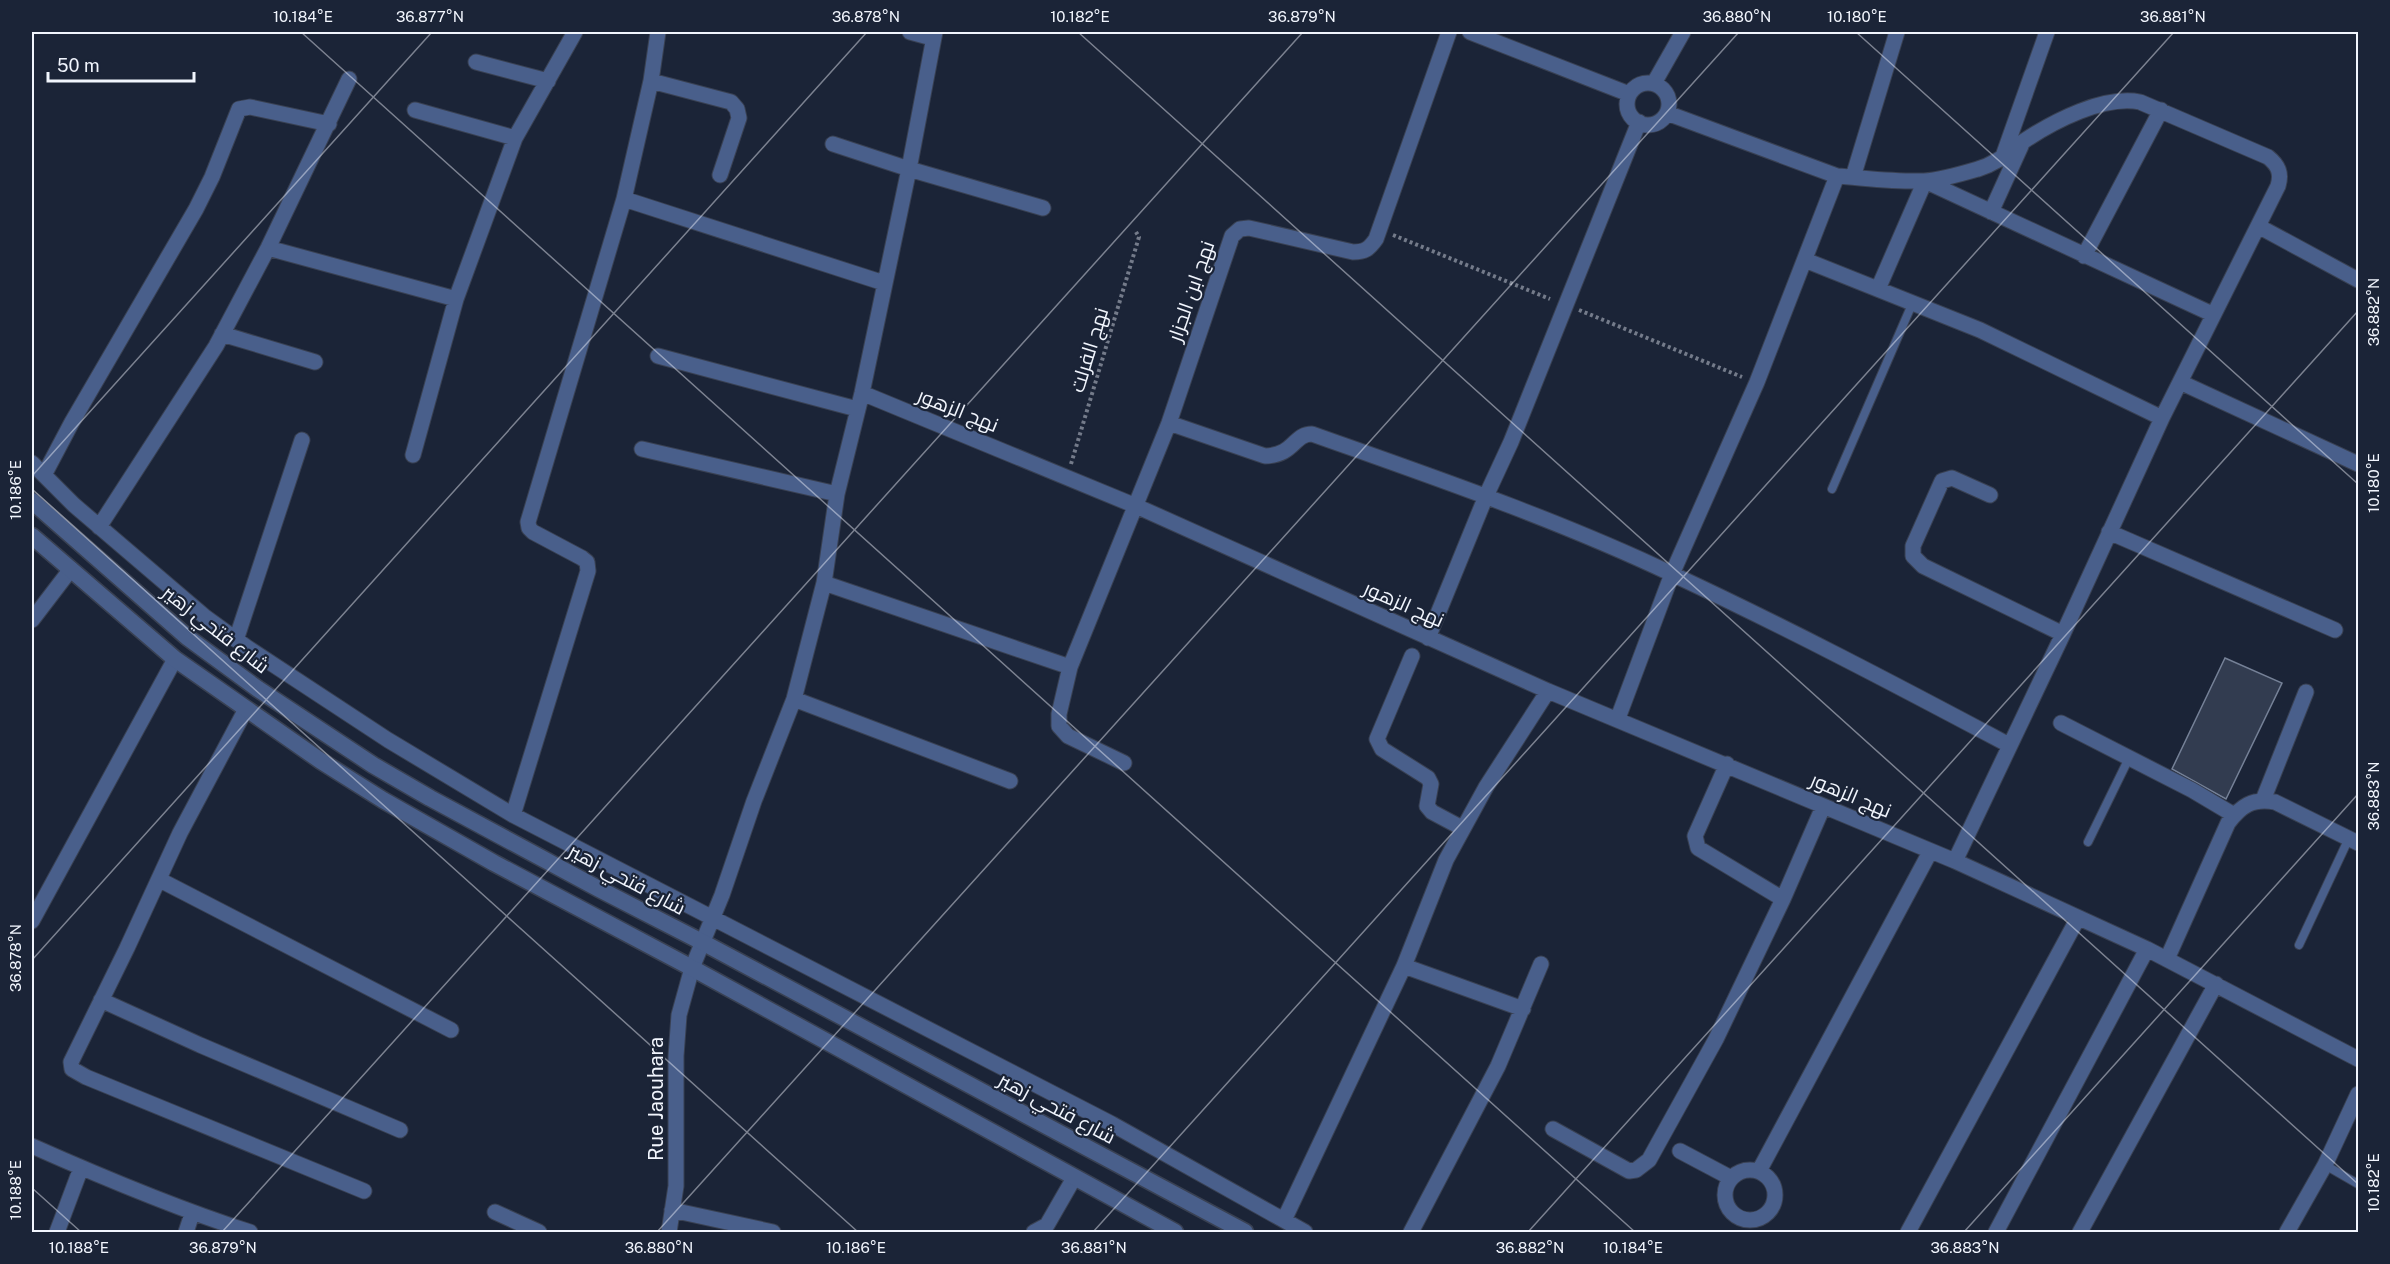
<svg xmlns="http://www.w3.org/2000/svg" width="2390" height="1264" font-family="'Public Sans',Cairo,sans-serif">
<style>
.building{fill:#323c50;stroke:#758197;stroke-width:1.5}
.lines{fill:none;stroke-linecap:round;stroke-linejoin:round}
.service-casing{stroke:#394153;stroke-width:10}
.minor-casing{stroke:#394153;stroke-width:17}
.tertiary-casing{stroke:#394153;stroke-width:19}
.path{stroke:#747b8a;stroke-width:4;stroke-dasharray:3 3;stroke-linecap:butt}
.service{stroke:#495f8b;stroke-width:8}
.minor{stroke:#495f8b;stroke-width:15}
.tertiary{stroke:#495f8b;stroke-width:16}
.ticks{fill:none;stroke:#f1f5fd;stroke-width:1.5;stroke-opacity:0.45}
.labels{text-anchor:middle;stroke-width:4.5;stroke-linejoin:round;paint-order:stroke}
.street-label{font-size:20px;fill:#f1f5fd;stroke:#1b2437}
.neatline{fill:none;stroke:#f1f5fd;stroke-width:2}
.ticks-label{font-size:15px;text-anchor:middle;fill:#f1f5fd}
</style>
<rect width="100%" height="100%" fill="#1b2437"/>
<path class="building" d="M2225 658 2282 683 2226 799 2172 769Z"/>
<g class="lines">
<defs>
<path id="service" d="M1832 489 1913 302
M2088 842 2129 758
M2299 945 2349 838
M2325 1165 2358 1184"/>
<path id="minor" d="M910 32 932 38
M1470 32 1629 94
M476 62 548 81
M651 81 731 102 737 109 739 118 720 175
M1654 83 1683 32
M1627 104a21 21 0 1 1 42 0a21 21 0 1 1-42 0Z
M415 110 515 138
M833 144 909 169 1043 208
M2002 159 2047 32
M1837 176C1865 178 1895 182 1924 181 1941 180 1961 174 1978 169 1998 163 2008 152 2024 141 2054 121 2104 95 2140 102L2268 157C2278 165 2282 173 2278 186L2162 418 2063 634 1955 861
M1853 177 1897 32
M624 199 884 283
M1991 212 2021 146
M2258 226 2358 280
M268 248 456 299
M2084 256 2161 110
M1805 260 1980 330 2162 418
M1878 289 1925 181 2212 314
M222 334 315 362
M658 356 857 409
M2180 382 2358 464
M862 393 1136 506 1548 691 1955 861 2147 949 2358 1059
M1169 423 1265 456C1295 455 1293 434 1312 434 1433 477 1556 519 1672 574 1786 627 1898 686 2009 745
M642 449 837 494
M413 455 456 299 515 138 575 32
M32 463 74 505 204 616 248 648 388 740 513 815 1112 1124 1305 1232
M44 475 72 422 196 209 212 177 239 109 250 107 329 124
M1990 495 1952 478 1942 481 1913 546V556L1923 566 2063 634
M99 527 216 346 268 248 349 79
M2109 532 2335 630
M824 583 1070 667
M32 620 71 569
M1428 638 1486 496 1511 442 1639 122
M236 640 302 440
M1412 656 1377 739 1382 749 1428 778 1431 784 1427 806 1432 812 1462 828
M794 699 1010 781
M246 709 180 833 127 948 71 1062 72 1069 86 1077 364 1191
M1618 718 1672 574 1757 382 1837 176 1667 113
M2061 723 2192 790 2234 815
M1124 763 1068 736 1059 726V714L1070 667 1169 423 1232 236 1240 229 1249 228 1353 252C1365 252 1369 249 1376 239L1449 32
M1727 764 1695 836 1698 848 1783 899
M2263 800 2306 692
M513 815 588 571 587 562 582 558 533 532 529 528 528 522 624 199 651 81 658 32
M160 880 451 1030
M32 921 175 659
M2167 959 2228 823C2241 806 2252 798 2275 802L2358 843
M1404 966 1523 1009
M101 1000 200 1045 400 1130
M1553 1129 1629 1171 1636 1170 1649 1160 1716 1039 1783 899 1823 807
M32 1146C104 1178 175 1208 250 1232
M1680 1151 1731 1178
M1725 1195a25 25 0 1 1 50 0a25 25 0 1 1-50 0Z
M1759 1171 1930 852
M672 1210 773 1232
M495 1212 539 1232
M1284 1220 1404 966 1446 860 1486 787 1548 691
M57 1232 81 1168
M186 1232 192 1214
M669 1232 676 1186V1056L679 1015 692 968 722 895 754 801 794 699 824 583 837 494 862 393 909 169 935 32
M1034 1232 1047 1225 1074 1178
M1411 1232 1498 1066 1541 964
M1908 1232 2078 918
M1996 1232 2147 949
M2080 1232 2216 984
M2287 1232 2325 1165 2358 1094"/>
<path id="tertiary" d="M32 501 187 637 258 689 373 765 430 798 599 889 702 942 1245 1232
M32 536 175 659 321 761 383 800 494 863 692 968 1175 1232"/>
</defs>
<use href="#service" class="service-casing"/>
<use href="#minor" class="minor-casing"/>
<use href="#tertiary" class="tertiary-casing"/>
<path class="path" d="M1393 235 1550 299
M1579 310 1742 377
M1071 464 1139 237 1136 232"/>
<use href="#service" class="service"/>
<use href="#minor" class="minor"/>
<use href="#tertiary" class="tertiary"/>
</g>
<path class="ticks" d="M301 32 1635 1232M1078 32 2358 1184M1856 32 2358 484M32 476 432 32M32 489 858 1232M32 960 867 32M32 1188 81 1232M222 1232 1303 32M657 1232 1739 32M1093 1232 2174 32M1528 1232 2358 311M1964 1232 2358 794"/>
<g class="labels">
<g class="street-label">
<text transform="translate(1191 291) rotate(-71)" y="7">نهج ابن الجزار</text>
<text transform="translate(1089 350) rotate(-73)" y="7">نهج الفرلت</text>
<text transform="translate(958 410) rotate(22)" y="7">نهج الزهور</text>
<text transform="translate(1404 604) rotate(24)" y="7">نهج الزهور</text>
<text transform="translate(216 629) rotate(38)" y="7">شارع فتحي زهير</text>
<text transform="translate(1851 795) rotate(23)" y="7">نهج الزهور</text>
<text transform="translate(627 879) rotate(28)" y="7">شارع فتحي زهير</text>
<text transform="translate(656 1099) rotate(-90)" y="7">Rue Jaouhara</text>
<text transform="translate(1057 1108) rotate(28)" y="7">شارع فتحي زهير</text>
</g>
</g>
<rect width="2390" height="1264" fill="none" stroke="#1b2437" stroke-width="66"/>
<path d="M48 72v9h146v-9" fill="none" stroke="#f1f5fd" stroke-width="3"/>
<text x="57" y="72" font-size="18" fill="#f1f5fd" stroke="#1b2437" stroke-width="4.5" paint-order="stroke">50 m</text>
<rect x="33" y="33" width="2324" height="1198" class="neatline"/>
<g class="ticks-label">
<text x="303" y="22">10.184°E</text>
<text x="430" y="22">36.877°N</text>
<text x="866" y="22">36.878°N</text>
<text x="1080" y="22">10.182°E</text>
<text x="1302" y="22">36.879°N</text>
<text x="1737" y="22">36.880°N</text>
<text x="1857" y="22">10.180°E</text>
<text x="2173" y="22">36.881°N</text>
<text transform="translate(2374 312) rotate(-90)" y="5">36.882°N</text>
<text transform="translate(2374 483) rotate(-90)" y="5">10.180°E</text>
<text transform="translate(16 490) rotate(-90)" y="5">10.186°E</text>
<text transform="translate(2374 796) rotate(-90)" y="5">36.883°N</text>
<text transform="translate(16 958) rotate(-90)" y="5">36.878°N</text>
<text transform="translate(2374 1183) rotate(-90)" y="5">10.182°E</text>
<text transform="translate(16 1190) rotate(-90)" y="5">10.188°E</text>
<text x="79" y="1253">10.188°E</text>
<text x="223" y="1253">36.879°N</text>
<text x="659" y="1253">36.880°N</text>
<text x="856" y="1253">10.186°E</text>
<text x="1094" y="1253">36.881°N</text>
<text x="1530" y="1253">36.882°N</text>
<text x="1633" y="1253">10.184°E</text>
<text x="1965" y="1253">36.883°N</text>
</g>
</svg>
